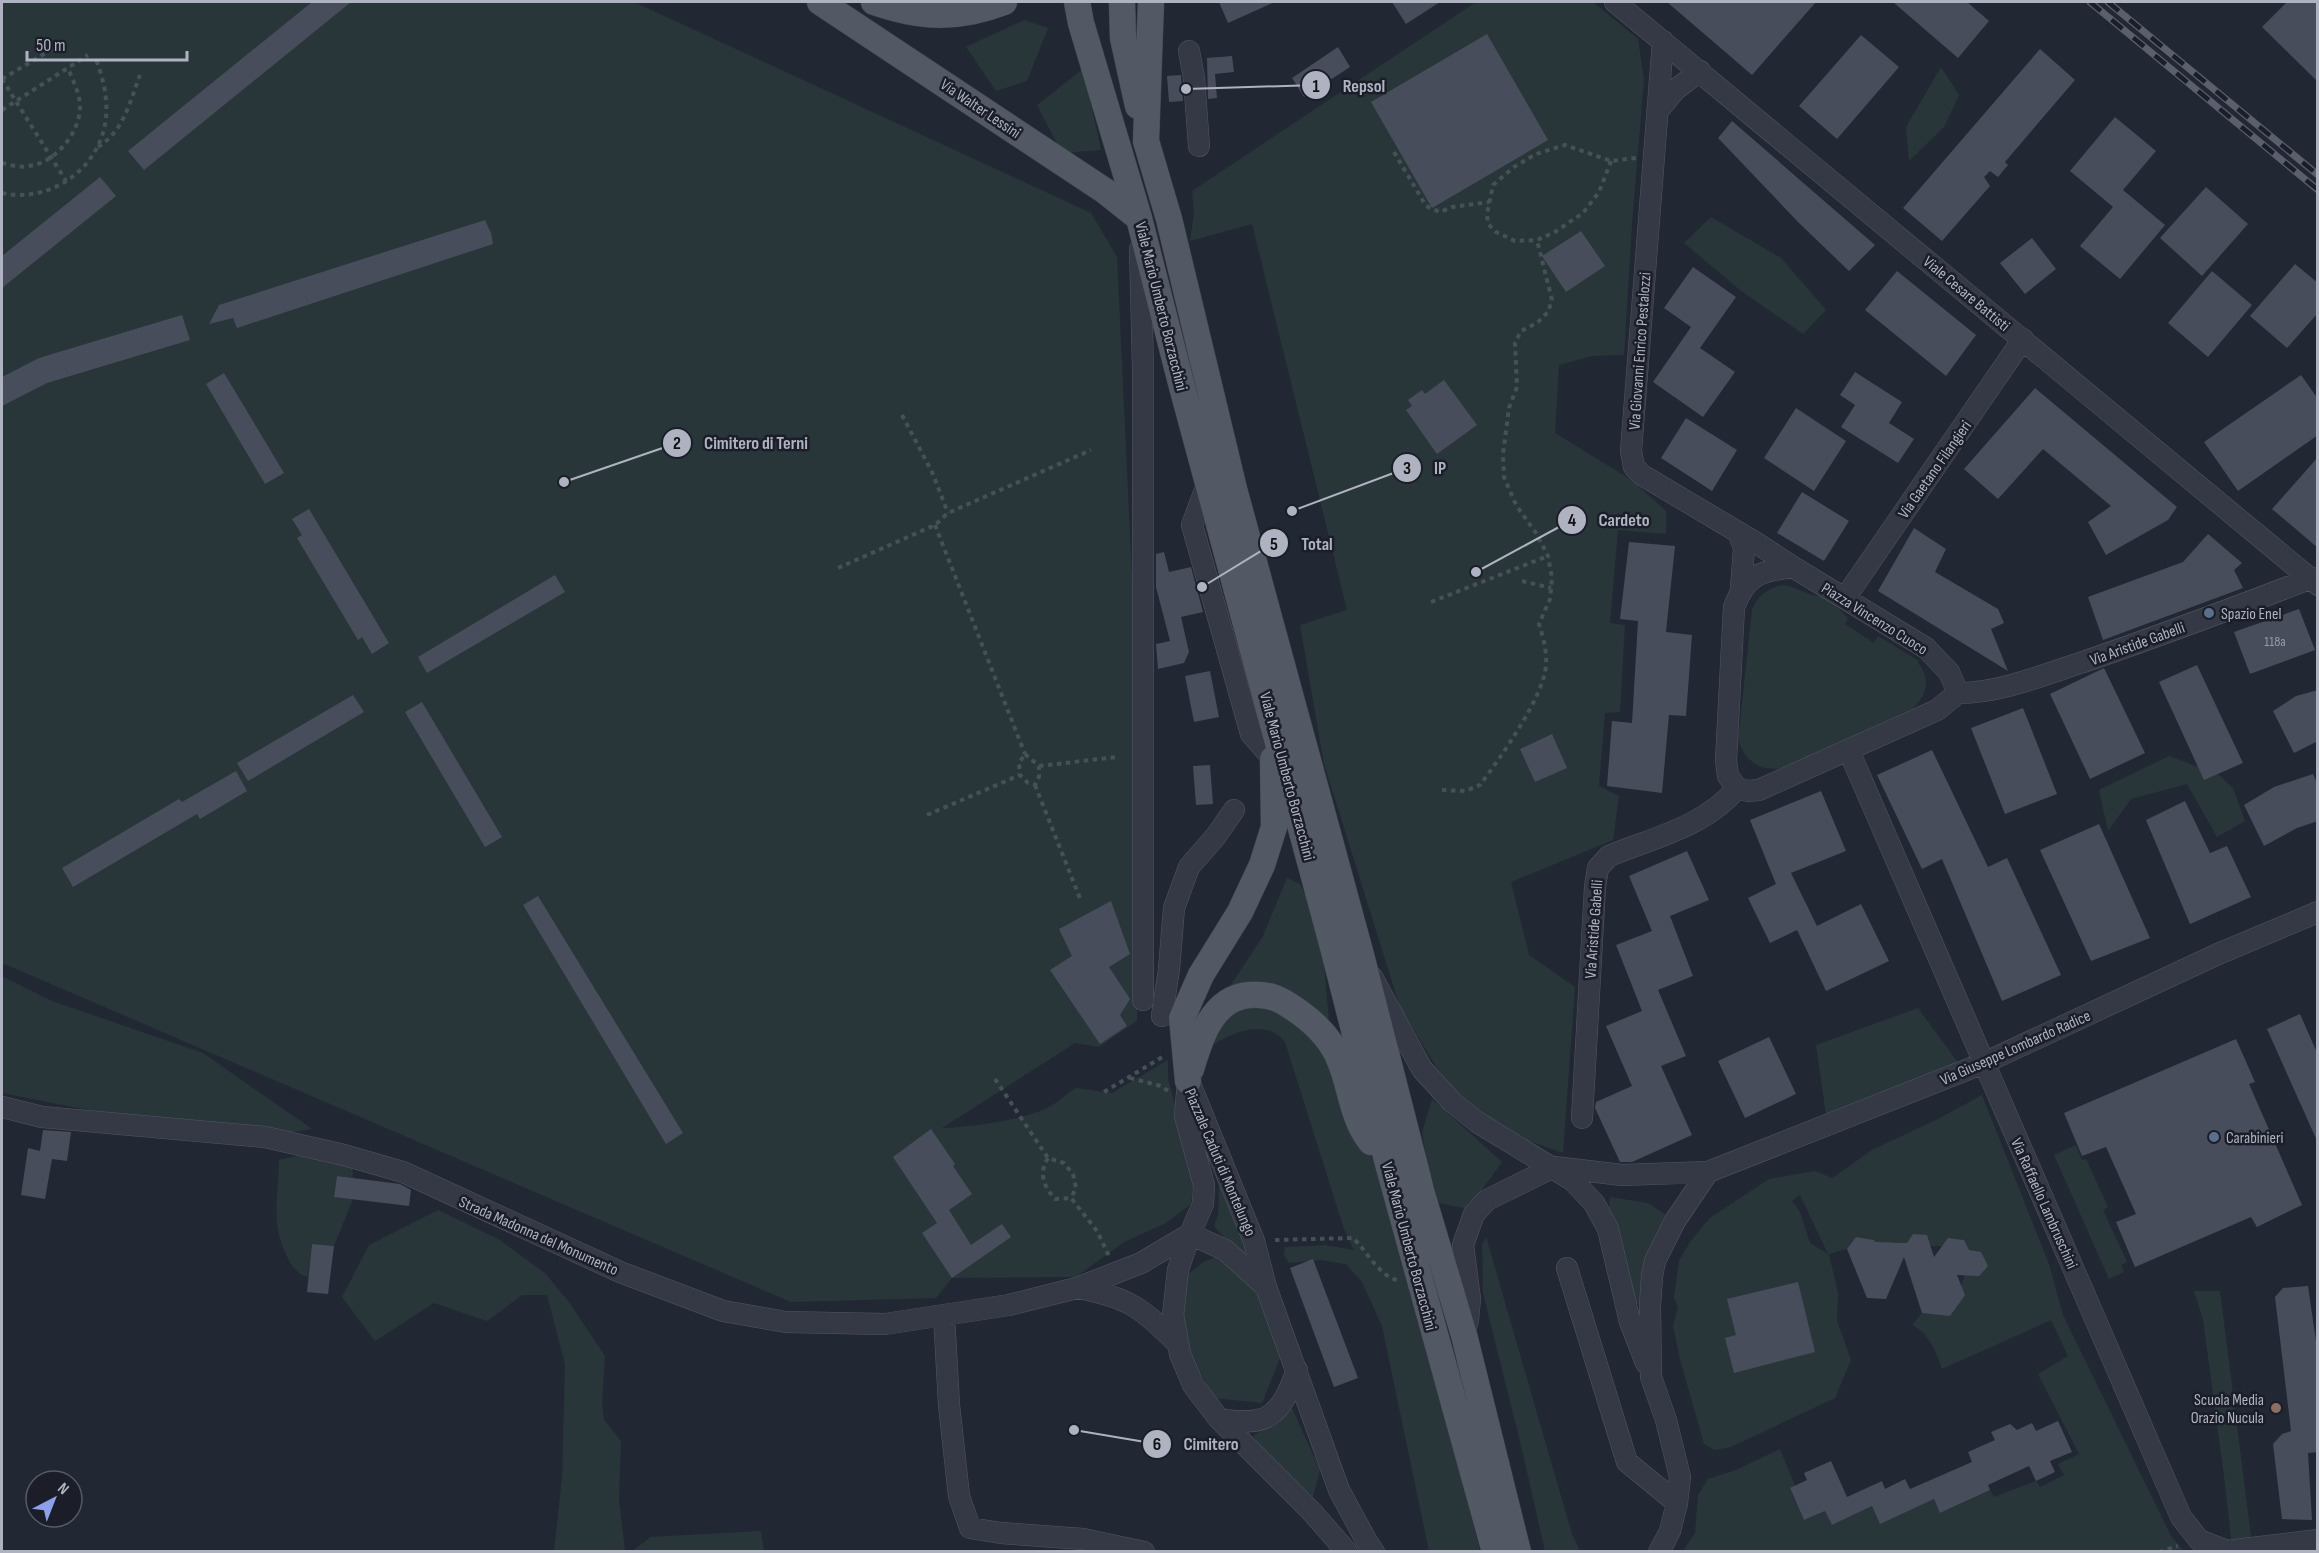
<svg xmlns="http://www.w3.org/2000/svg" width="2319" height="1553" font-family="'Sofia Sans Condensed',sans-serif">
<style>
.green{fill:#283639;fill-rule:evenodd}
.building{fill:#484d5c}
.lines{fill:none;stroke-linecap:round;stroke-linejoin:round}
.minor-casing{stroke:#535662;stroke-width:22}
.major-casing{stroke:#3f424e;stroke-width:27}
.path{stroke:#455156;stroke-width:4;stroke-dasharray:4.5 4.5;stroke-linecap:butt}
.minor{stroke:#353945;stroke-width:21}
.major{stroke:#535865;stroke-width:26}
.rail-casing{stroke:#5a5e6d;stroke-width:7}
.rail{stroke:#1b1e29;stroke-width:4.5;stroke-dasharray:14;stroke-linecap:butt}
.service-dot{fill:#5c6f8a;stroke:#1b1e29;stroke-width:2}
.education-dot{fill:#8d6e63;stroke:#1b1e29;stroke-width:2}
.labels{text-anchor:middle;stroke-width:5;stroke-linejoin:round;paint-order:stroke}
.number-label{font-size:14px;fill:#959aa8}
.street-label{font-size:16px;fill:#afb3c1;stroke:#1b1e29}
.poi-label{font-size:16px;fill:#afb3c1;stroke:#1b1e29;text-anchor:start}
.leader{fill:none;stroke:#afb3c1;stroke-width:2}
.callout-dot{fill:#afb3c1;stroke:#1b1e29;stroke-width:2}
.mark-label{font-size:18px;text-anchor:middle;font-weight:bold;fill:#111}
.callout-label{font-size:18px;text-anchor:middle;font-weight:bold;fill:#afb3c1;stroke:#1b1e29;stroke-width:5;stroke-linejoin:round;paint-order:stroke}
</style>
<rect width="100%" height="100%" fill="#222734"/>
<path class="green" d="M2 2H634L1091 213 1117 257 1138 706 1137 1021 1099 1047 1075 1043 942 1128C970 1127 1025 1120 1049 1107 1058 1102 1067 1094 1076 1088L1112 1093 1168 1060V1079L1194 1176 1191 1204 1166 1223 1124 1242 1076 1277 952 1278 936 1298 791 1302 2 963Z
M1476 2H1593L1638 39 1644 79 1632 224 1624 355 1592 356 1559 365 1555 433 1630 479 1666 511V534L1618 530 1610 623 1625 625 1620 712 1605 713 1599 786 1619 796 1613 840 1511 882 1529 955 1575 987 1563 1153 1532 1142 1509 1131 1486 1117 1459 1094 1437 1068 1400 1007 1324 764 1300 625 1347 610 1252 224 1190 241 1194 213 1192 191Z
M1024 20 1048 28 1027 81 996 91 966 47Z
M1941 67 1959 95 1944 127 1909 161 1906 127Z
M1083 69 1101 150 1062 153 1037 105Z
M1711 217 1781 258 1826 310 1803 334 1740 290 1684 243Z
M1782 585C1799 587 1811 598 1827 597L1848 618 1845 624 1874 643 1878 636 1919 661 1918 663C1931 678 1927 696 1913 708L1786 767C1762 773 1746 763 1738 740L1752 610C1758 595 1767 589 1782 585Z
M2169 756 2219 775 2233 788 2245 821 2217 837 2187 784 2131 799 2108 831 2099 790Z
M1287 878 1300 884 1321 930 1329 1020 1285 999 1229 988 1263 936Z
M2 976 52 1001 203 1053 312 1129 241 1140 2 1093Z
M1265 1001 1318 1037 1349 1114 1384 1181 1432 1360 1480 1551H1429L1382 1326 1362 1282 1346 1264 1320 1260 1289 1263 1284 1255 1285 1247 1325 1245 1354 1250 1344 1229 1285 1042C1268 1019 1234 1031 1213 1045 1222 1017 1237 1008 1265 1001Z
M1918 1008 1959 1064 1829 1136 1816 1045Z
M1982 1095 2049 1264 2063 1315 2171 1536 2184 1551H1683L1695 1533 1698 1495 1708 1479 1736 1470 1780 1449 1795 1486 1790 1489 1804 1520 1825 1511 1832 1525 1872 1506 1880 1523 1934 1499 1941 1513 1990 1490 1994 1497 2036 1481 2040 1487 2064 1475 2058 1464 2079 1454 2038 1374 2068 1356 2051 1320 1942 1369C1937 1353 1928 1332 1912 1325L1922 1313 1950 1315C1957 1293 1975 1263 1964 1240L1948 1238 1942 1246H1931L1927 1236 1913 1234 1907 1243 1893 1242 1886 1251 1876 1249 1874 1240 1857 1237 1847 1249 1829 1254 1838 1293 1837 1321 1851 1360 1835 1398 1731 1447 1714 1450 1704 1444 1679 1356 1673 1325 1678 1307 1674 1297 1679 1261 1690 1242 1710 1218 1769 1179 1815 1171 1832 1178 1872 1150 1938 1119ZM1800 1195 1828 1254 1810 1243 1800 1212 1792 1201Z
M1432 1099 1502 1162 1468 1209 1439 1203 1427 1160 1422 1133Z
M2076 1145 2082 1160 2086 1159 2108 1207 2103 1210 2127 1262 2121 1265 2124 1272 2109 1279 2054 1155Z
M297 1156 352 1165 353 1178 337 1176 334 1196 353 1199 334 1246 312 1244 308 1277C290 1275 278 1238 277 1222 275 1202 279 1180 279 1160Z
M1224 1182 1253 1249 1246 1254 1225 1238 1214 1226 1218 1215 1219 1185Z
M1610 1197 1648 1203 1676 1222 1640 1306 1621 1289 1607 1223Z
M438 1210 498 1239 545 1273 568 1301 605 1356 602 1403 604 1420 621 1441 619 1500 625 1551H554L562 1478 565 1364 547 1295H522L487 1321 434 1303 375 1341 342 1297 369 1245Z
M1486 1237 1572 1534 1580 1551H1545L1520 1441 1483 1293 1482 1245Z
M1222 1255 1258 1274 1280 1358 1262 1403 1214 1398 1181 1338 1182 1279 1205 1261Z
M2194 1291H2220L2252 1544 2232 1547 2224 1476 2203 1320Z
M1292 1408 1320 1470 1313 1497 1270 1461 1253 1436Z
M761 1531 764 1551H632L651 1537Z"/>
<path class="building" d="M312 2H351L144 170 128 151Z
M1219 2H1275L1228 23Z
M1392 2H1440L1406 24Z
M1667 2H1816L1752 75Z
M1893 2H1967L1989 21 1958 58Z
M2287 2H2318V82L2262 27Z
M1487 34 1548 140 1432 208 1371 102Z
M1861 35 1899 67 1837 139 1799 106Z
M1338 47 1350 67 1304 97 1292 78Z
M2040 49 2075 80 2005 162 2008 165 1998 177 1990 171 1984 177 1990 186 1942 241 1903 208Z
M1232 56 1234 72 1215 74 1217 98 1208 99 1207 58Z
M1181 75 1183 101 1169 102 1167 76Z
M2115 117 2156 151 2123 190 2165 225 2120 279 2080 246 2113 207 2070 171Z
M1732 121 1875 245 1849 271 1798 222 1718 138Z
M100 177 116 196 2 288V256Z
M2206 187 2248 224 2202 276 2160 238Z
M485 220 491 233 493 244 237 328 233 318 209 324 219 305Z
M1581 231 1605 266 1566 292 1542 256Z
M2032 238 2056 269 2025 294 2000 263Z
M2295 264 2318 283V313L2287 348 2250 316Z
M1693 267 1736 297 1700 348 1735 372 1703 417 1653 382 1691 327 1664 308Z
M1897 271 1976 335 1946 376 1865 310Z
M2212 271 2252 305 2208 357 2168 323Z
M182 315 190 340 47 383 2 406V377L39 358Z
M1855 372 1902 402 1889 423 1914 439 1898 463 1841 427 1855 405 1840 395Z
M224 373 284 473 265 484 206 384Z
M2301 375 2318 399V435L2238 491 2204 442Z
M1444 380 1477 425 1437 454 1406 410 1412 406 1408 400 1422 390 1425 394Z
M2035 388 2177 507 2168 520 2106 555 2088 522 2111 506 2043 449 1998 499 1964 469Z
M1796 408 1846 441 1814 491 1764 458Z
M1686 418 1737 450 1712 491 1661 458Z
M2318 457V548L2272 509Z
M1802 492 1849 521 1824 561 1777 533Z
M309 509 389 643 372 654 362 637 358 640 297 538 302 535 292 519Z
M1914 528 1946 549 1935 572 1998 609 2004 623 1991 629 2008 671 1878 591Z
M2208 534 2242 563 2234 570 2243 588 2103 640 2088 597 2183 562Z
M1629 542 1675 546 1666 632 1692 635 1686 716 1669 715 1662 793 1607 786 1612 721 1632 723 1638 621 1620 619Z
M1164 552 1169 572 1191 567 1203 612 1181 617 1189 652 1184 663 1158 669 1156 644 1170 641 1156 587V554Z
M555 575 565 592 427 673 418 657Z
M2299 609 2315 650 2250 674 2234 632Z
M2197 665 2243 763 2204 780 2159 682Z
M2104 668 2145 753 2090 779 2050 694Z
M1210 671 1219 717 1194 722 1185 676Z
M2318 690V741L2294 753 2273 711 2296 696Z
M353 695 364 712 248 781 237 763Z
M422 702 502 837 485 847 405 712Z
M2023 708 2057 794 2005 814 1971 728Z
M1552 734 1567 768 1535 782 1520 749Z
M1932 750 1988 867 2007 858 2061 975 2002 1001 1942 859 1922 869 1877 775Z
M1210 765 1213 804 1196 805 1193 766Z
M236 771 247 791 200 819 197 814 73 887 62 868 179 799 182 802Z
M2313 774 2318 786V821L2297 828 2264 846 2244 805 2274 787Z
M1821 791 1846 851 1791 873 1817 926 1861 904 1889 961 1826 991 1797 930 1770 943 1748 898 1776 884 1750 820Z
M2185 801 2210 853 2227 846 2251 897 2190 924 2146 820Z
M2099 824 2150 938 2091 961 2040 850Z
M1687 851 1709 900 1670 916 1693 976 1658 990 1686 1056 1661 1066 1692 1135 1632 1162H1620L1595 1108 1596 1102 1632 1086 1606 1026 1642 1011 1616 945 1652 931 1629 876Z
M538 896 683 1133 666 1144 523 905Z
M1111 901 1130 954 1109 967 1130 999 1120 1015 1127 1026 1100 1044 1050 970 1072 956 1059 929Z
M2300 1014 2318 1055V1143L2267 1029Z
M1769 1037 1796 1094 1745 1118 1718 1061Z
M2236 1039 2255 1082 2249 1084 2302 1205 2257 1227 2251 1217 2135 1267 2116 1222 2136 1214 2106 1147 2082 1156 2064 1113Z
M931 1129 955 1164 953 1166 972 1194 949 1210 971 1245 1002 1224 1011 1237 952 1278 922 1233 937 1223 893 1157Z
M43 1130 71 1132 67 1161 52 1159 45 1199 21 1195 28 1148 40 1151Z
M337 1176 400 1184 411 1190 409 1206 334 1197Z
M1913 1234 1927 1235 1934 1257 1948 1238 1964 1240 1969 1250 1981 1252 1988 1266 1979 1276 1957 1275 1965 1295 1950 1316 1922 1313 1904 1257 1886 1299 1867 1298 1847 1249 1856 1237 1874 1240 1875 1242 1907 1243Z
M312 1244 334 1246 328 1294 307 1292Z
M1313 1259 1358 1378 1334 1387 1290 1268Z
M1798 1282 1815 1352 1734 1373 1725 1338 1736 1335 1727 1299Z
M2308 1286 2318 1355V1452L2308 1453 2312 1520 2282 1519 2273 1444 2282 1434 2291 1431 2275 1297 2283 1288Z
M2058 1421 2072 1452 2050 1461 2055 1472 2036 1481 2029 1466 1988 1485 1990 1490 1940 1513 1934 1499 1880 1524 1872 1506 1832 1525 1825 1511 1804 1520 1790 1488 1807 1480 1804 1473 1831 1461 1847 1497 1882 1481 1885 1489 1905 1479 1910 1489 1972 1462 1968 1452 1995 1440 1991 1432 2010 1424 2017 1430 2032 1423 2036 1431Z"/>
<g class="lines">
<defs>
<path id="minor" d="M1615 2 2318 585
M1663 41 1631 451 1634 467 1642 475 1758 544 1793 567
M1189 51 1194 78 1199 146
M1657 112 1675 90 1700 71
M1140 249 1143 368V1000
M1208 482 1192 525 1251 734 1273 759
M1738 532 1744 548 1741 589
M1793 567 1926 648 1949 672 1958 693 1937 710 1759 790 1748 791 1737 788 1728 776 1726 760 1734 607C1746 575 1760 571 1793 567Z
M1845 598 2023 339
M1958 693C2000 693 2043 675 2083 662 2160 636 2236 607 2312 578
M1849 751 2181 1517 2199 1540 2227 1551 2318 1540
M1372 977 1422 1069 1452 1102 1477 1122 1572 1180 1594 1203 1608 1229 1630 1322 1646 1363
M1162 1016 1169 969 1174 908 1189 867 1216 836 1234 810
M1188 1081 1185 1116 1204 1185 1203 1204 1190 1234 1178 1270 1173 1315 1180 1354 1193 1385 1219 1419 1312 1512 1347 1552
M1190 1084 1254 1241 1266 1287 1339 1490 1366 1540 1374 1552
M2 1107 42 1117 265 1137 344 1155 403 1172 620 1272 723 1311 786 1322 885 1324 1009 1305 1077 1288 1141 1263 1190 1234 1225 1250 1266 1287
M1582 1118 1595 887 1598 868 1609 856C1653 838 1706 826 1737 788
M1567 1268 1627 1462 1677 1503
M1077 1288C1129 1297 1141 1308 1178 1344
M944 1315 949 1405 959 1496 970 1528 1001 1533 1083 1539 1144 1552
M1464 1334 1468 1320 1470 1299 1463 1245 1474 1214 1487 1200 1554 1167 1622 1175 1708 1172
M1219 1419C1268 1427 1280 1417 1297 1370
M1659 1552 1670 1531 1677 1503 1680 1477 1666 1420 1651 1377 1650 1307 1652 1276 1655 1261 1675 1221 1708 1172 1984 1063 2218 954 2318 912"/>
<path id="major" d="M820 2 1105 191 1139 218
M874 2C921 18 957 20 1004 2
M1077 2 1081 23 1139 218 1181 383 1333 947 1387 1160 1495 1552
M1122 2 1123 38 1138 106
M1151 2 1146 141 1169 219 1234 489 1361 955 1422 1194 1464 1335 1518 1552
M1191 1069C1200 1039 1212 998 1249 995 1271 993 1282 1000 1299 1012 1317 1025 1332 1040 1340 1061 1351 1087 1352 1119 1371 1142
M1188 1081 1182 1018 1201 975 1240 912 1262 865 1274 827 1273 759"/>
</defs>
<use href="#minor" class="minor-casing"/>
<use href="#major" class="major-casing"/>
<path class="path" d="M2 79 66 181
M2 79 61 44
M2 110 88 55
M98 147C124 131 130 101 140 75
M1394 152 1426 206 1440 212 1452 207 1489 202
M1611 161 1599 192 1583 213 1555 232 1537 240 1515 241 1496 232 1488 224 1487 214 1493 185 1514 167 1536 154 1565 145 1611 161 1636 158
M2 163C10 165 20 168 29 166 55 163 80 133 80 107 80 93 73 81 68 68
M2 193C46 203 93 174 104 129 110 106 104 79 95 57
M902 415 932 472 948 513
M935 525 1025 754
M838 568 935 525 948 513 1091 450
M1522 581 1551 588
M1431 602 1548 556
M1025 754 1039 766V777L1035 785 1028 783 1020 775 1019 763Z
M1039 766 1117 757
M1035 785 1081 901
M1442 790 1465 791 1480 785C1500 758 1544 697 1546 665 1547 650 1543 637 1539 624L1550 599 1552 578 1548 556 1536 533 1516 505 1504 477 1503 454 1509 408 1517 387 1515 343 1521 331 1537 323 1548 312 1552 300 1537 240
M927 815 1020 775
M1130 1078 1161 1086 1168 1091
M995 1079 1048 1158 1064 1163 1073 1174 1076 1188 1071 1198 1097 1231 1109 1256
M1104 1092 1164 1056
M1048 1158C1038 1174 1044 1186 1055 1199L1071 1198
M1275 1240 1353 1238C1366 1250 1379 1276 1397 1280
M2159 1552 2178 1546"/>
<use href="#minor" class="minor"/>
<use href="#major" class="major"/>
<defs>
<path id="rail" d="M2090 2 2318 190
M2108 2 2318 175"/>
</defs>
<use href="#rail" class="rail-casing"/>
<use href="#rail" class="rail"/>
</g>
<g class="service-dot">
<circle cx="2209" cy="613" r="6"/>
<circle cx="2214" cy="1137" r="6"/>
</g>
<circle class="education-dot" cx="2276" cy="1408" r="6"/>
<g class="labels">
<g class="number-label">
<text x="2275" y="646">118a</text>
</g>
<g class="street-label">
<text transform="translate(981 108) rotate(34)" y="6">Via Walter Lessini</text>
<text transform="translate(1967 293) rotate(40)" y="6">Viale Cesare Battisti</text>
<text transform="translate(1162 306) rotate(76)" y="6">Viale Mario Umberto Borzacchini</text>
<text transform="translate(1639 351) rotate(-86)" y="6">Via Giovanni Enrico Pestalozzi</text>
<text transform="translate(1934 469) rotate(-55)" y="6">Via Gaetano Filangieri</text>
<text transform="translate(1875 618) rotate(32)" y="6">Piazza Vincenzo Cuoco</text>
<text transform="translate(2137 643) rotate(-20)" y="6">Via Aristide Gabelli</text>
<text transform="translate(1288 776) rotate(75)" y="6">Viale Mario Umberto Borzacchini</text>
<text transform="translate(1593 929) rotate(-86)" y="6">Via Aristide Gabelli</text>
<text transform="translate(2015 1047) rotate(-24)" y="6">Via Giuseppe Lombardo Radice</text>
<text transform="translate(1221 1162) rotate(67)" y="6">Piazzale Caduti di Montelungo</text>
<text transform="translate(2045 1203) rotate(66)" y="6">Via Raffaello Lambruschini</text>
<text transform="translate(539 1235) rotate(24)" y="6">Strada Madonna del Monumento</text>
<text transform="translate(1410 1246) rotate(75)" y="6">Viale Mario Umberto Borzacchini</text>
</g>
<g class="poi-label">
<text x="2221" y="619">Spazio Enel</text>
<text x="2226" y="1143">Carabinieri</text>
<text x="2264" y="1405" text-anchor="end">Scuola Media<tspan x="2264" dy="18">Orazio Nucula</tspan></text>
</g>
</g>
<path class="leader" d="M1186 89L1316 85M564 482L677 443M1292 511L1407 468M1476 572L1572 520M1202 587L1274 543M1074 1430L1157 1444"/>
<g class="callout-dot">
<circle cx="1186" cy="89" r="6"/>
<circle cx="564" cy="482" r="6"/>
<circle cx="1292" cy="511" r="6"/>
<circle cx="1476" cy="572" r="6"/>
<circle cx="1202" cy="587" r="6"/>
<circle cx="1074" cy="1430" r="6"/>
<circle cx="1316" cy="85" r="15"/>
<circle cx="677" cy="443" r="15"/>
<circle cx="1407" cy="468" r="15"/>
<circle cx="1572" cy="520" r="15"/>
<circle cx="1274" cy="543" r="15"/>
<circle cx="1157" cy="1444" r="15"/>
</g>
<g class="mark-label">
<text x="1316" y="92">1</text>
<text x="677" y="449">2</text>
<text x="1407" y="474">3</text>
<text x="1572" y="526">4</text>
<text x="1274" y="550">5</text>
<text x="1157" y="1450">6</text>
</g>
<g class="callout-label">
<text x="1364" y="92">Repsol</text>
<text x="756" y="449">Cimitero di Terni</text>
<text x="1440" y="474">IP</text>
<text x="1624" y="526">Cardeto</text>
<text x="1317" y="550">Total</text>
<text x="1211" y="1450">Cimitero</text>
</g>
<rect width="2319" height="1553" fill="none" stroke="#afb3c1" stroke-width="6"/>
<g transform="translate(54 1499) rotate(42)"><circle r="28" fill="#1b1e29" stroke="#565a66" stroke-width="1.5"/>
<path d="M0-4.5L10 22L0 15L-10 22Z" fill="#8ca1ea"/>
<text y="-9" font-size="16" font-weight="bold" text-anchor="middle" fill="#afb3c1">N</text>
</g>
<path d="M27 51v9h160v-9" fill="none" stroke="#afb3c1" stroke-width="3"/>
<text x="36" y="51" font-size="18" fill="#afb3c1" stroke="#1b1e29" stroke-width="4.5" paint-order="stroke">50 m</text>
</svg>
